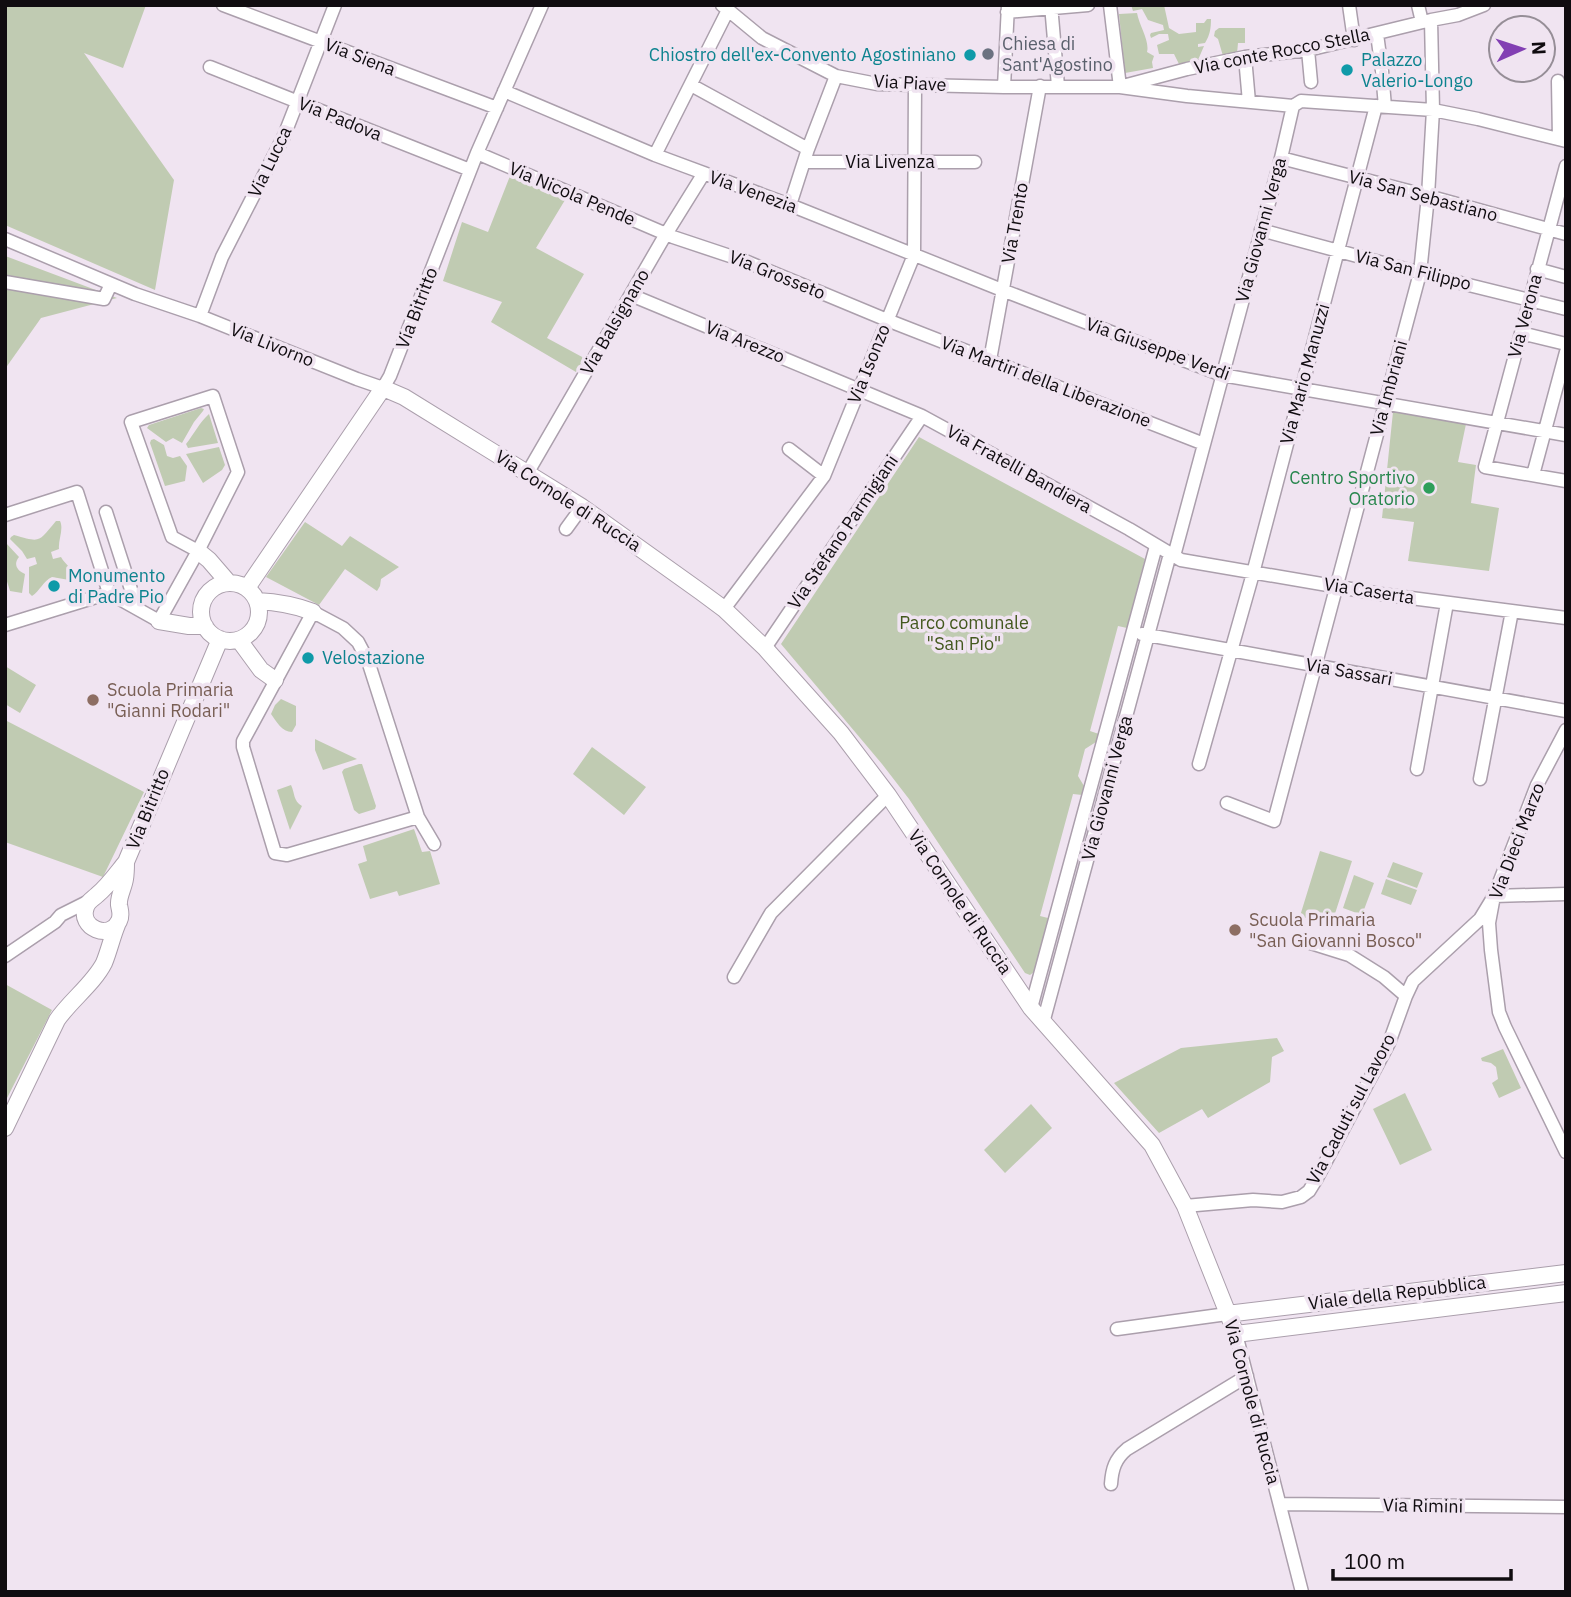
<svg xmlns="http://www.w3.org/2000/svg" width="1571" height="1597" font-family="'IBM Plex Sans',sans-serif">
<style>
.green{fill:#c0cbb2}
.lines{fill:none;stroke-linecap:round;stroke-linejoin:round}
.minor-casing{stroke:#ab9fac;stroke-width:15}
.major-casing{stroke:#ab9fac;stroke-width:18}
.minor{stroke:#fff;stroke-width:12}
.major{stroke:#fff;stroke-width:16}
.worship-dot{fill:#6b7280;stroke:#f0e4f1;stroke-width:2.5}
.culture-dot{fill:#0f9aa8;stroke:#f0e4f1;stroke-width:2.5}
.leisure-dot{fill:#2e9e5b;stroke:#f0e4f1;stroke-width:2.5}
.education-dot{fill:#8d6e63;stroke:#f0e4f1;stroke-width:2.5}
.labels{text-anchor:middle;stroke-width:7;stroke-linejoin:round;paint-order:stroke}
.worship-label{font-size:18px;fill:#5b616d;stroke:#f0e4f1;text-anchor:start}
.street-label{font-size:18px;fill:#100c10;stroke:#f0e4f1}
.culture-label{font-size:18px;fill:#0d838f;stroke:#f0e4f1;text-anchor:start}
.leisure-label{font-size:18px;fill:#27864d;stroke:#f0e4f1;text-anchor:end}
.park-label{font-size:18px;fill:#43581e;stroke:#f0e4f1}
.education-label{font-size:18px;fill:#785e54;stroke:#f0e4f1;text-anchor:start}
</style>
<rect width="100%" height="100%" fill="#f0e4f1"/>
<path class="green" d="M5 5H146L123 68 84 53 174 180 155 290 5 225Z
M1131 5H1164L1169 28 1179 34 1196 32V23H1204L1207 19H1211C1211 28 1210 35 1205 43L1198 44V47L1204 46 1198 60 1179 64 1174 54H1159L1157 45 1169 40 1168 34H1159L1151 38 1150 35 1151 33 1164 30 1163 25 1148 20 1142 9 1133 11Z
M1137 13C1139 25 1150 41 1147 52L1154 56 1152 62 1153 68 1125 73 1119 14Z
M1219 28H1245V43H1238L1237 54 1223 56 1218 39 1214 36 1215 31Z
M510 176 565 200 536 248 584 274 547 338 584 358 576 372 491 322 502 302 443 281 462 222 488 232Z
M5 256 8 257 117 298 41 318 5 369Z
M201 408 204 409 203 411 194 422 182 443 173 438 166 442 147 428 149 425Z
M1393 412 1466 424 1458 462 1476 465 1471 503 1499 508 1489 571 1408 561 1414 522 1382 518Z
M209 414 218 443 188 448 186 444C194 434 199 423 209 414Z
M919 437 1145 559 1127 628 1118 626 1090 731 1099 734 1096 742 1085 749 1078 776 1084 786 1082 795 1073 794 1040 916 1048 918 1034 972 1030 975 1025 973 909 799 882 764 781 644Z
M154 439 164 445 167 456 173 458 180 456 187 466 185 481 165 486 150 443 151 440Z
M219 447 225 465 222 470 203 483 186 454Z
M56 521H60C64 529 58 540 59 549L51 552 53 559 61 557C65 565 77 572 79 580L75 581 52 577C43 581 40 591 32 596L29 593V567L37 564 35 557 27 559 22 551 10 539 11 537 14 535C42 543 38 542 56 521Z
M305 522 342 546 350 536 399 567 381 579 380 586 377 591 345 569 319 605 266 577Z
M6 543 19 557C13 564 17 571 25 574L22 593 10 591 5 575Z
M5 666 36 685 20 713 5 704Z
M281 699 296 706V725L292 732C282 732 276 721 271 714L275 705Z
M5 720 144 792 103 877 5 842Z
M315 739 319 741 357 759 323 770 315 750Z
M592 747 646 787 624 815 573 774Z
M359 764H362L376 806 375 809 359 814 354 810 342 772 344 769Z
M291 785C295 793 293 801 302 806L290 830 277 790Z
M414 829 422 852 430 851 440 884 399 896 397 891 370 899 358 864 367 861 363 846Z
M1320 851 1352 861 1331 926 1300 916Z
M1393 862 1423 873 1417 888 1387 877Z
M1354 875 1374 883 1362 915 1343 908Z
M1386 879 1417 890 1411 905 1381 894Z
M5 984 52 1010 5 1102Z
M1277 1038 1284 1051 1272 1057 1270 1082 1208 1118 1202 1109 1159 1133 1114 1083 1181 1048Z
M1503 1049 1521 1088 1499 1098 1492 1083 1498 1079 1496 1067 1491 1063 1482 1061 1481 1058Z
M1405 1093 1432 1150 1400 1165 1373 1109Z
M1031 1104 1052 1128 1005 1173 984 1150Z"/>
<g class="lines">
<defs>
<path id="minor" d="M223 5 497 108
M722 5 762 38 836 76 877 84 1004 87H1120L1187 96 1293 106
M1051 5 1058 86
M1110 5 1120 87
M1349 5 1354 40
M1418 5 1422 22
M1007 12 1088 5
M1377 34 1382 71 1385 107
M1308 50 1311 82
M1245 57 1249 102
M210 67 470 170
M1558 81 1559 139
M691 85 808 149
M1123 86 1187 69 1245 57 1308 50 1431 20 1458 15 1484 5
M1004 87 1008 5
M504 91 655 155 790 205 1002 290 1222 375 1566 435
M1293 106 1301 101 1433 110 1478 119 1566 141
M477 153 673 237 745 261 887 320 1204 444
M655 155 728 10
M1281 158 1428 196 1566 234
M804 162H975
M1566 166 1485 467 1566 481
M790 205 808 149 836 76
M1261 230 1420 273 1566 309
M5 239 135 294 200 316 357 379 383 388 390 376 477 153 542 5
M1537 269 1566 277
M5 282 104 299 111 284
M631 295 922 416 1129 529 1181 560 1380 594 1566 618
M200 316 222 257 284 136 335 5
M1521 333 1566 344
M990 360 1040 86
M789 449 824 476
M528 472 663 239 704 173
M1533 475 1566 352
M106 512 137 608
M5 515 77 492 109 593 159 621 198 551 238 472 213 396 131 422 172 537 198 551
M566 529 582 507
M1174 556 1281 158 1293 106
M724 609 824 476 914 255 915 84
M5 625 109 593
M1142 634 1566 711
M765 648 922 416
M1566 730 1537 785 1494 896 1489 923 1491 950 1499 1012 1505 1027 1566 1152
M1199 764 1252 577 1376 106
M1417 769 1447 603
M1480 779 1512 611
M1227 803 1274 821 1420 273 1428 196 1433 110 1431 20
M418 817 287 855 275 853 243 747V741L313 612 343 628 358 642 368 661 418 817 434 844
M1494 896 1566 894
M1298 939 1349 955 1384 977 1406 996
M5 956 55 922 61 915 91 900
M734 977 771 913 888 795
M1031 1008 1156 546
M1043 1023 1170 554
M1185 1206 1253 1200 1282 1202 1301 1197 1309 1191 1317 1178 1389 1043 1406 996 1413 981 1480 919 1494 896
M1117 1329 1227 1314
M1236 1334 1302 1592
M1111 1484C1112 1469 1115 1459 1127 1449L1247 1376
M1280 1504 1566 1507"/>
<path id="major" d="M198 551 209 560 228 582
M201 612a29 29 0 1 1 58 0a29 29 0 1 1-58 0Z
M247 588 383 388 404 397 582 507 701 592 724 609 765 648 841 733 888 795 1031 1008 1152 1145 1185 1206 1236 1334 1566 1293
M257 601C277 602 295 605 313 612
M159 621 189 626H205
M239 640 261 670 275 680
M126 862C117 873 108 886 97 895 93 899 88 901 86 907 78 928 110 941 119 921 122 915 120 911 119 905 118 897 124 887 125 879 126 873 126 868 126 862L220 639
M5 1128 57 1020C70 1001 94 983 104 963 109 951 112 937 117 925
M1227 1314 1566 1273"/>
</defs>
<use href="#minor" class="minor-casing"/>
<use href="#major" class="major-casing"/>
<use href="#minor" class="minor"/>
<use href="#major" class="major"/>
</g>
<circle class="worship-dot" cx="988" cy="54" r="7"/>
<g class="culture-dot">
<circle cx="970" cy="55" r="7"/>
<circle cx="1347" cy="70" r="7"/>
<circle cx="54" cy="586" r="7"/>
<circle cx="308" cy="658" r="7"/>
</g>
<circle class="leisure-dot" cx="1429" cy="488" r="7"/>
<g class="education-dot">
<circle cx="93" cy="700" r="7"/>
<circle cx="1235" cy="930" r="7"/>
</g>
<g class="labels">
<g class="worship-label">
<text x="1002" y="50">Chiesa di<tspan x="1002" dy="21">Sant'Agostino</tspan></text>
</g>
<g class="street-label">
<text transform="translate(1282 51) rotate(-11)" y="6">Via conte Rocco Stella</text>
<text transform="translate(360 57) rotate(21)" y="6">Via Siena</text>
<text transform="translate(910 83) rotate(3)" y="6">Via Piave</text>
<text transform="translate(340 119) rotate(22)" y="6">Via Padova</text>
<text transform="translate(270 162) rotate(-64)" y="6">Via Lucca</text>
<text x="890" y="168">Via Livenza</text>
<text transform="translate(753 192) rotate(20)" y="6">Via Venezia</text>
<text transform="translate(572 194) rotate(23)" y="6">Via Nicola Pende</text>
<text transform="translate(1423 196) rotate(15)" y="6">Via San Sebastiano</text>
<text transform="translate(1015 223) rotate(-80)" y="6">Via Trento</text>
<text transform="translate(1261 230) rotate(-75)" y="6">Via Giovanni Verga</text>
<text transform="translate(1413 270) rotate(14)" y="6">Via San Filippo</text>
<text transform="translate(777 275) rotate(22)" y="6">Via Grosseto</text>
<text transform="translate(417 308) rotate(-69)" y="6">Via Bitritto</text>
<text transform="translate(1525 316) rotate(-75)" y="6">Via Verona</text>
<text transform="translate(615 322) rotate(-60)" y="6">Via Balsignano</text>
<text transform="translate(745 342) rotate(22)" y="6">Via Arezzo</text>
<text transform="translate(272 345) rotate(22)" y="6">Via Livorno</text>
<text transform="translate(1158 349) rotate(20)" y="6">Via Giuseppe Verdi</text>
<text transform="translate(869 364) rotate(-68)" y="6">Via Isonzo</text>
<text transform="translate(1305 374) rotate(-75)" y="6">Via Mario Manuzzi</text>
<text transform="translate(1046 382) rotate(21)" y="6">Via Martiri della Liberazione</text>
<text transform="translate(1389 388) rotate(-75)" y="6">Via Imbriani</text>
<text transform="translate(1019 469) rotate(29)" y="6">Via Fratelli Bandiera</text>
<text transform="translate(568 501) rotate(33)" y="6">Via Cornole di Ruccia</text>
<text transform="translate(843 532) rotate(-56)" y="6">Via Stefano Parmigiani</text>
<text transform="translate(1369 591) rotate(9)" y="6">Via Caserta</text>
<text transform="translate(1349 672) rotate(10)" y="6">Via Sassari</text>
<text transform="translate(1107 788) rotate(-75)" y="6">Via Giovanni Verga</text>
<text transform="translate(148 809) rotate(-68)" y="6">Via Bitritto</text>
<text transform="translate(1517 841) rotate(-69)" y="6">Via Dieci Marzo</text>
<text transform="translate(960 902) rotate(56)" y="6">Via Cornole di Ruccia</text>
<text transform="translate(1351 1109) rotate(-62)" y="6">Via Caduti sul Lavoro</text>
<text transform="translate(1397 1293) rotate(-7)" y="6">Viale della Repubblica</text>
<text transform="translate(1252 1402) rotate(75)" y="6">Via Cornole di Ruccia</text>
<text transform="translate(1423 1506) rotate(1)" y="6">Via Rimini</text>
</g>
<g class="culture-label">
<text x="956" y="61" text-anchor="end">Chiostro dell'ex-Convento Agostiniano</text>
<text x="1361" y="66">Palazzo<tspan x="1361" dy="21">Valerio-Longo</tspan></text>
<text x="68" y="582">Monumento<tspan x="68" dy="21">di Padre Pio</tspan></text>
<text x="322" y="664">Velostazione</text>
</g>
<g class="leisure-label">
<text x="1415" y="484">Centro Sportivo<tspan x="1415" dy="21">Oratorio</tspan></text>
</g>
<g class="park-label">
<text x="964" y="629">Parco comunale<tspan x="964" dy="21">"San Pio"</tspan></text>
</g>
<g class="education-label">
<text x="107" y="696">Scuola Primaria<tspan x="107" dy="21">"Gianni Rodari"</tspan></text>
<text x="1249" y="926">Scuola Primaria<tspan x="1249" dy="21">"San Giovanni Bosco"</tspan></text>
</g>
</g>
<rect width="1571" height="1597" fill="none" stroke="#100c10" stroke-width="14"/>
<g transform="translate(1522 49) rotate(87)"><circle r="33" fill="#f0e4f1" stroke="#968e97" stroke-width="2"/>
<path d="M0-5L12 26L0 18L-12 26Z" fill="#823fb3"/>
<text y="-10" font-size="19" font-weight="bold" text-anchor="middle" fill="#100c10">N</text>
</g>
<path d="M1333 1569v10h178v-10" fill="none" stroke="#100c10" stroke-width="3.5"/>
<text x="1344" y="1569" font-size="21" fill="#100c10" stroke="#f0e4f1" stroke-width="5" paint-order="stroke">100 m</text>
</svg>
